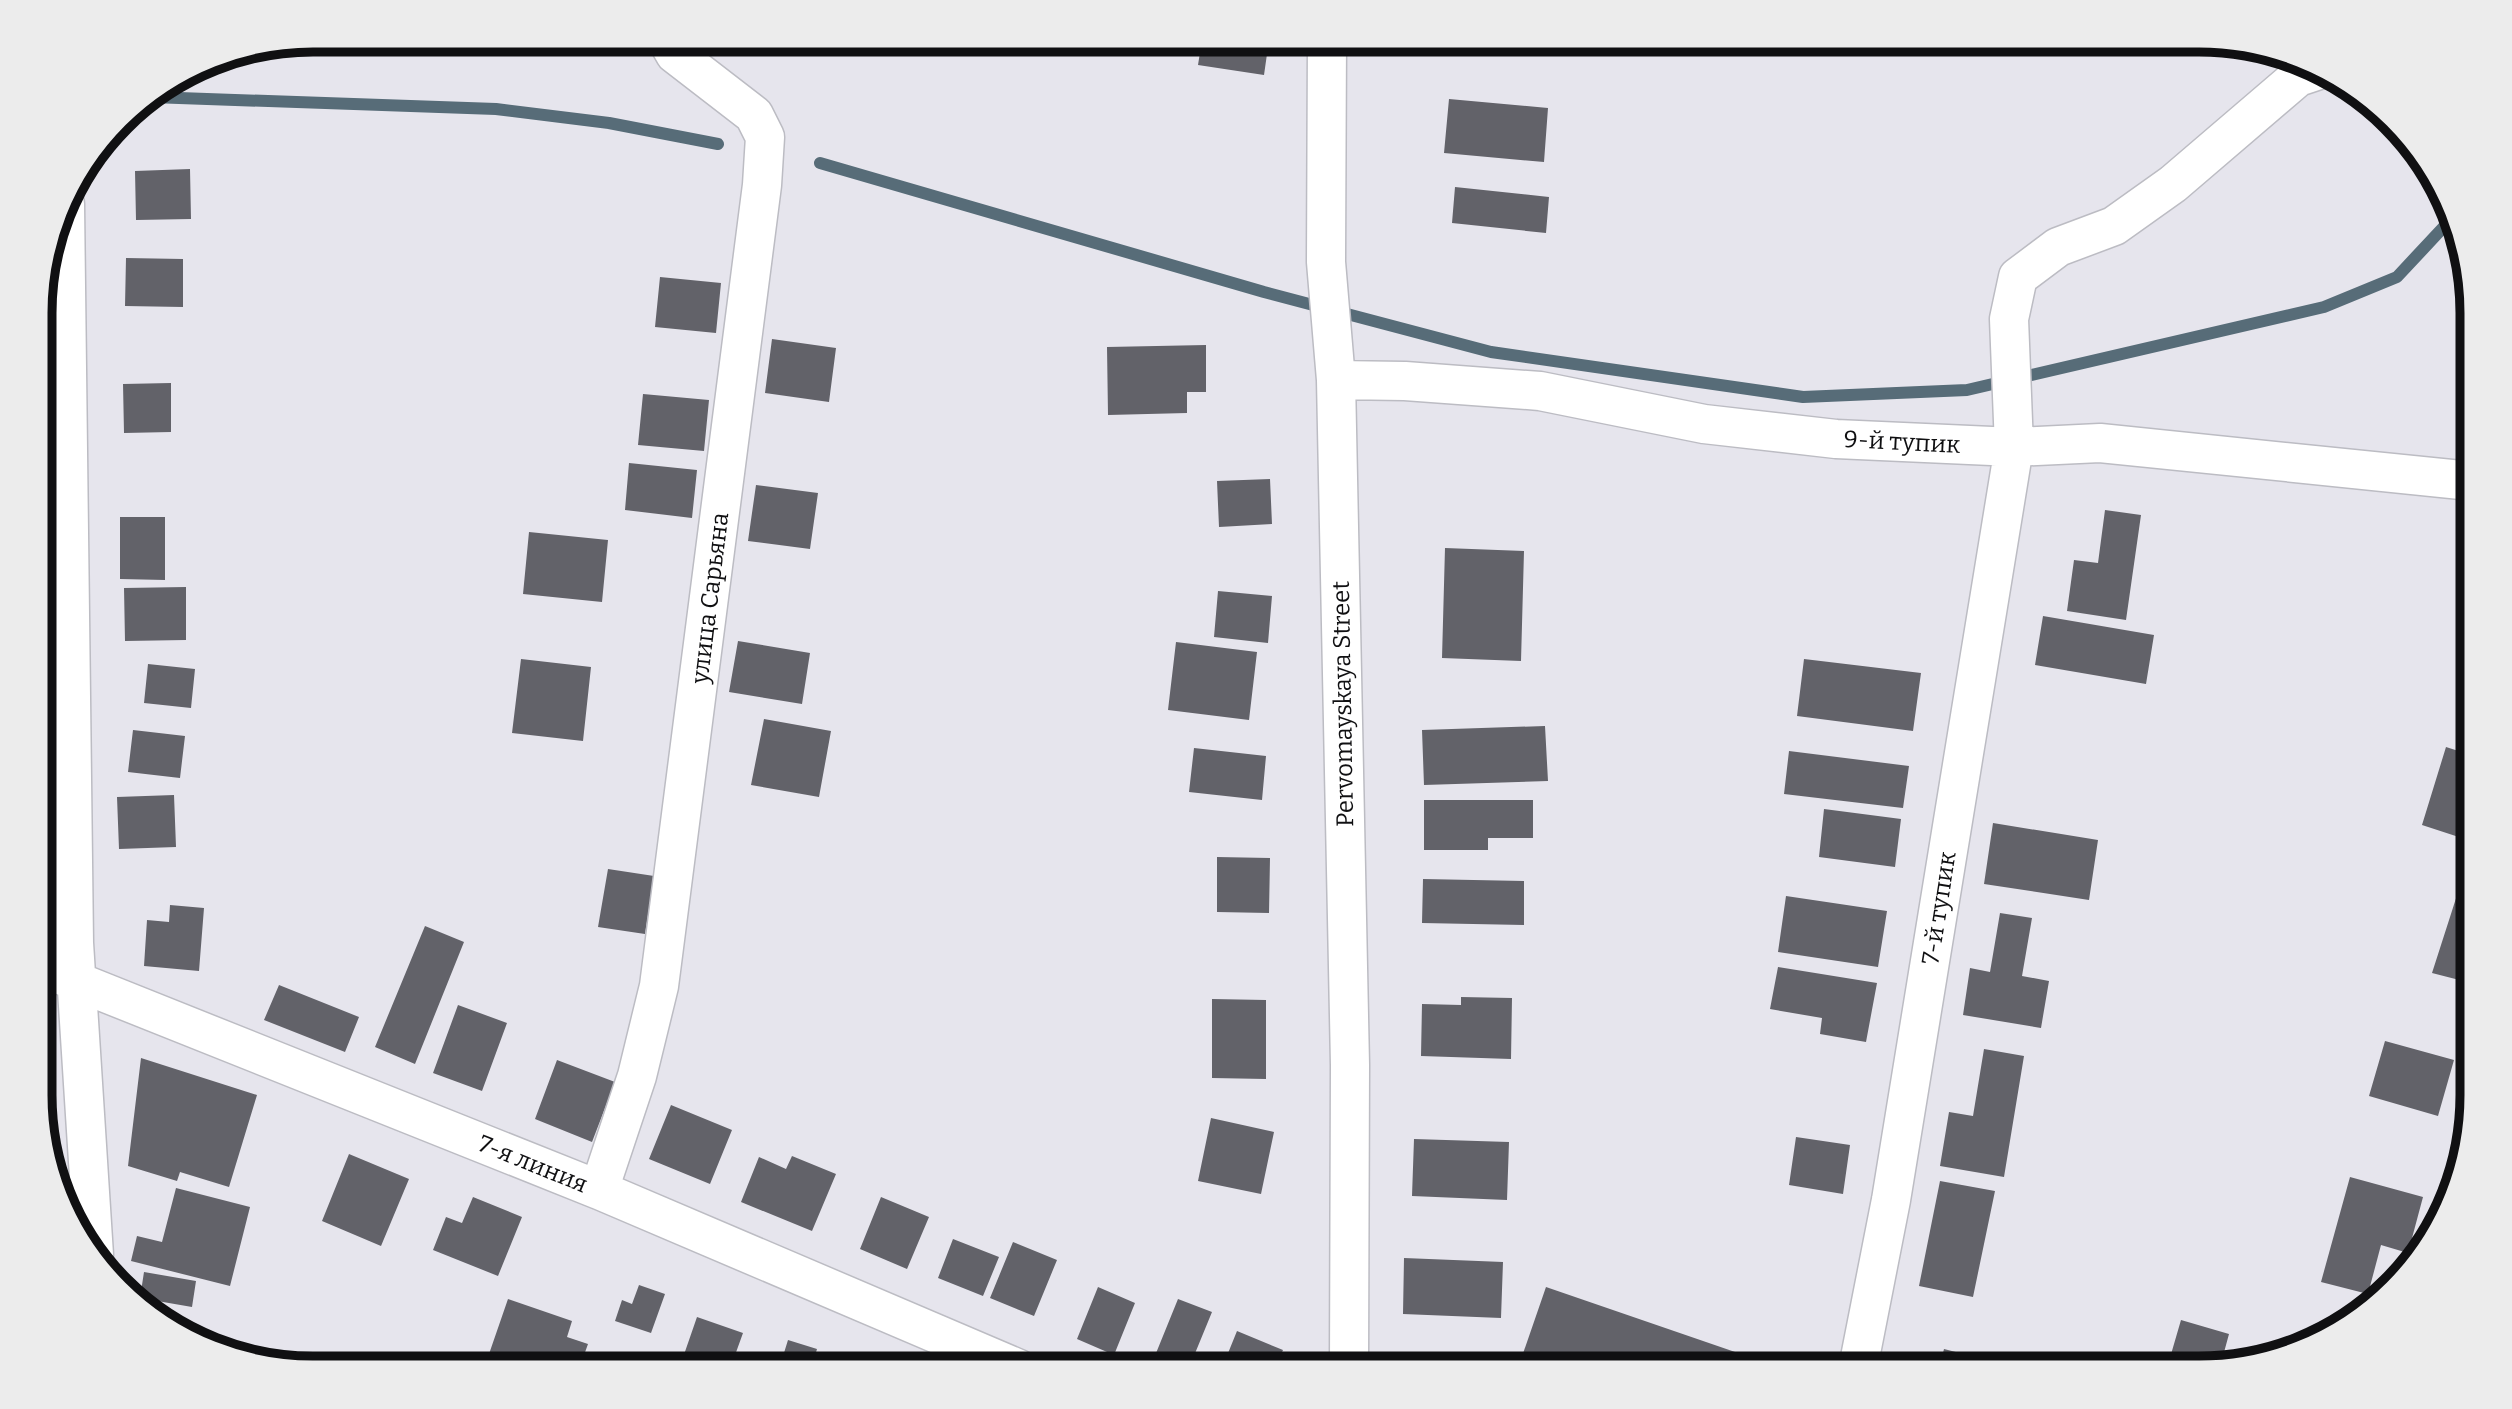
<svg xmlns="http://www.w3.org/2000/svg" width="2512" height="1409" font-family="Bitter,serif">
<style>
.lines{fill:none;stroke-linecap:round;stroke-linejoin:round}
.stream{stroke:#576c78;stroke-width:12}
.building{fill:#626269}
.minor-casing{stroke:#bcbcc3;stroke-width:41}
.minor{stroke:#fff;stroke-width:38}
.labels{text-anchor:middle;stroke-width:6;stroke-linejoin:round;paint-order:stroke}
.street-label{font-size:24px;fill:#101012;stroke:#fff}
.rim{fill:none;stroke:#101012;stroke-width:9}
</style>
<rect width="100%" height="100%" fill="#e6e5ed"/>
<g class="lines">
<path class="stream" d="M151 97 496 109 609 123 718 144
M820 163 1264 292 1491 352 1803 397 1967 390 2324 307 2397 277 2453 217"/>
</g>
<path class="building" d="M1202 40H1269L1264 75 1198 65Z
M1449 99 1548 108 1544 162 1444 153Z
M190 169 191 219 136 220 135 171Z
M1455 187 1549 197 1546 233 1452 223Z
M126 258 183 259V307L125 306Z
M660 277 721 283 716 333 655 327Z
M772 339 836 348 829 402 765 393Z
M1206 345V392H1187V413L1108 415 1107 347Z
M171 383V432L124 433 123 384Z
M643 394 709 400 704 451 638 445Z
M629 463 697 470 692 518 625 510Z
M1270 479 1272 524 1219 527 1217 481Z
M756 485 818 493 810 549 748 541Z
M2105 510 2141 515 2126 620 2067 611 2074 560 2098 563Z
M120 517H165V580L120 579Z
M529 532 608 540 602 602 523 594Z
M1445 548 1524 551 1521 661 1442 658Z
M186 587V640L125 641 124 588Z
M1218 591 1272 596 1268 643 1214 637Z
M2043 616 2154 635 2146 684 2035 665Z
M738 641 810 653 802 704 729 692Z
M1176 642 1257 652 1249 720 1168 710Z
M521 659 591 667 583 741 512 733Z
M1804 659 1921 673 1913 731 1797 716Z
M148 664 195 669 191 708 144 703Z
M764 719 831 731 819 797 751 785Z
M1545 726 1548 781 1424 785 1422 730Z
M133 730 185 736 180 778 128 772Z
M2446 747 2471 755V841L2422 825Z
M1194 748 1266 756 1262 800 1189 792Z
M1789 751 1909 766 1903 808 1784 794Z
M174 795 176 847 119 849 117 797Z
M1424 800H1533V838H1488V850H1424Z
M1824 809 1901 819 1895 867 1819 857Z
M1993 823 2098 840 2089 900 1984 884Z
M1217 857 1270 858 1269 913 1217 912Z
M608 869 654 876 645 934 598 927Z
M1423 879 1524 881V925L1422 923Z
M2459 889 2471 893V983L2432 973Z
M1786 896 1887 911 1878 967 1778 952Z
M170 905 204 908 199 971 144 966 147 920 169 922Z
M2000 913 2032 918 2022 976 2049 981 2041 1028 1963 1015 1970 968 1990 972Z
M425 926 464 942 415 1064 375 1047Z
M1778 967 1877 983 1866 1042 1820 1034 1822 1018 1770 1009Z
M279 985 359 1017 345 1052 264 1020Z
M1461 997 1512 998 1511 1059 1421 1056 1422 1004 1461 1005Z
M1212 999 1266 1000V1079L1212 1078Z
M458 1005 507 1023 482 1091 433 1073Z
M2385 1041 2454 1060 2438 1116 2369 1096Z
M1984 1049 2024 1056 2004 1177 1940 1166 1949 1112 1973 1116Z
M141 1058 257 1095 229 1187 180 1172 177 1181 128 1166Z
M557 1060 615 1082 592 1142 535 1119Z
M671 1105 732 1130 710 1184 649 1159Z
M1211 1118 1274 1132 1261 1194 1198 1181Z
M1796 1137 1850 1145 1843 1194 1789 1185Z
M1414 1139 1509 1142 1507 1200 1412 1196Z
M349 1154 409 1179 381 1246 322 1221Z
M792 1156 836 1174 812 1231 741 1202 759 1157 786 1169Z
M2350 1177 2423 1197 2408 1253 2381 1245 2368 1294 2321 1282Z
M1940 1181 1995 1191 1973 1297 1919 1286Z
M176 1188 250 1207 230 1286 131 1261 137 1236 162 1242Z
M473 1197 522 1217 498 1276 433 1250 446 1217 462 1223Z
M881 1197 929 1217 907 1269 860 1249Z
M953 1239 999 1257 983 1296 938 1278Z
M1013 1242 1057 1260 1034 1316 990 1298Z
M1404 1258 1503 1262 1501 1318 1403 1314Z
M144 1272 196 1281 192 1307 140 1298Z
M639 1285 665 1294 651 1333 615 1321 622 1300 632 1304Z
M1098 1287 1135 1303 1114 1355 1077 1339Z
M1546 1287 1770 1364 1769 1368H1518Z
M508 1299 572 1321 567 1337 588 1344 579 1369H530L489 1354Z
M1178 1299 1212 1312 1189 1368H1150Z
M697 1317 743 1333 730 1369H679Z
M2181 1320 2229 1334 2220 1367 2167 1368Z
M1237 1331 1283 1350 1275 1368H1222Z
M196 1340 230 1342 229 1354Z
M788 1340 817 1349 811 1369H779Z
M1944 1349 2015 1367V1368H1939Z"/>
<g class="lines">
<defs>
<path id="minor" d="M1327 40 1326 262 1336 380 1350 1065 1349 1368
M65 204 74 943 94 1255
M1336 380 1405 381 1540 391 1704 424 1836 439 2014 447 2100 443 2471 481
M43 968 599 1190 1019 1369
M599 1190 637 1076 659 986 762 185 765 137 754 115 675 54 667 40
M1858 1368 1891 1200 2014 447 2009 319 2018 277 2058 247 2114 226 2173 184 2298 77 2319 70"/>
</defs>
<use href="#minor" class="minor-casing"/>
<use href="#minor" class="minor"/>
</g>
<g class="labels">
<g class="street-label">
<text transform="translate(1902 442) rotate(3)" y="8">9-й тупик</text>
<text transform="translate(710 598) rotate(-83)" y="8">улица Сарьяна</text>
<text transform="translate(1343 704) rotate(-91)" y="8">Pervomayskaya Street</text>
<text transform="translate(1939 908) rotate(-81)" y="8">7-й тупик</text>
<text transform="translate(533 1164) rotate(22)" y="8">7-я линия</text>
</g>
</g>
<path d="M0 0H2512V1409H0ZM313 52H2199A261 261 0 0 1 2460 313V1095A261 261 0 0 1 2199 1356H313A261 261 0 0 1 52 1095V313A261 261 0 0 1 313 52Z" fill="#ececec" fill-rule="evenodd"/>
<path class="rim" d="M313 52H2199A261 261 0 0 1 2460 313V1095A261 261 0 0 1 2199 1356H313A261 261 0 0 1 52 1095V313A261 261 0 0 1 313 52Z"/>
</svg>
